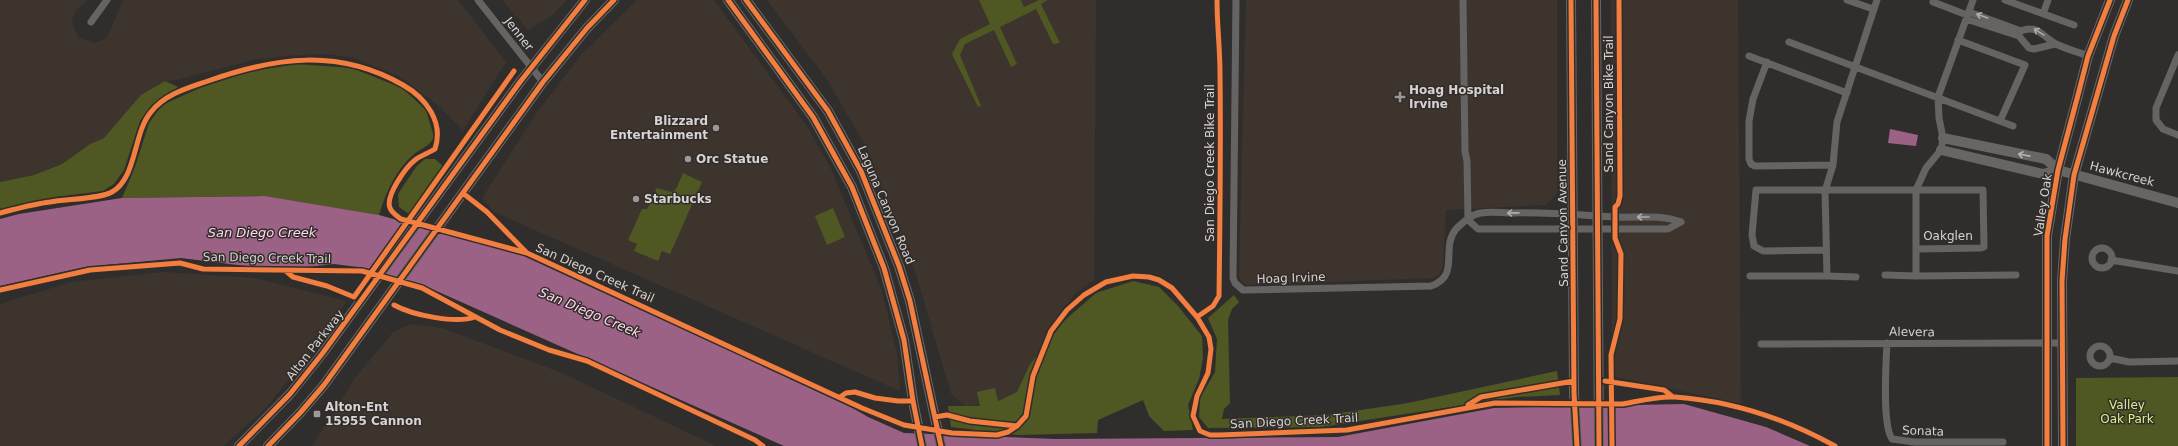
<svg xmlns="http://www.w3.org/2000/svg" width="2178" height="446" font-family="'DejaVu Sans',sans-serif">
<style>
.built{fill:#3d342e}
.green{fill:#4f5722}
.water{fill:#9b6285}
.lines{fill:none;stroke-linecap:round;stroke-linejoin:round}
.street{stroke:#656463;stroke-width:7}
.secondary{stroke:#676665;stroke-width:10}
.cycleway-casing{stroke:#322d2a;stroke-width:8}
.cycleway{stroke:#f27e40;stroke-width:5}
.oneway{stroke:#aeacab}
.oneway2{stroke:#b5b2b1}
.poi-dot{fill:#9c9998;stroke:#322d2a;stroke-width:1.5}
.labels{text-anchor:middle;stroke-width:3;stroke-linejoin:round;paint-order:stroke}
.street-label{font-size:12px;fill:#d6d3d2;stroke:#322d2a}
.poi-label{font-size:12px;font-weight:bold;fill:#d6d3d2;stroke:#322d2a;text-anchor:start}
.park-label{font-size:12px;fill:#ddee8c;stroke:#322d2a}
.water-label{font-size:13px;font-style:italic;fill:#fdd7ed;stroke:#322d2a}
</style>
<rect width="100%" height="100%" fill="#302e2c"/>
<path class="built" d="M0 0H88L75 11 72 21 74 29 79 38 95 43 107 38 123 0H458L506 62 463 130 435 103 399 76 351 57 323 54 284 56 253 60 176 80 165 81 104 138 90 144 62 164 34 175 0 182Z
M502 0H567L550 17 528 30Z
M637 0H714L809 129 831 169 882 291 897 354 900 391 494 212 482 198 538 111 581 55Z
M767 0H1096L1094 280 1076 293 1059 314 1017 392 988 405 965 406 951 394 916 274 868 150 826 78Z
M1246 0H1557V193L1546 205 1446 210 1443 266 1439 275 1433 278 1248 285 1242 282 1239 276Z
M1611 0H1738L1741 404 1612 376Z
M163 272 254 278 347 301 308 356 264 410 223 446H0V304L72 282Z
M411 324 442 328 562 373 716 446H312L355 378 394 331Z"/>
<path class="green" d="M979 0H1021L1024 7 1039 0H1048L1041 4 1060 43 1053 44 1036 9 1000 27 1017 64 1011 67 994 30 965 44 960 55 981 106 978 107 952 54 960 39 990 24Z
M297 64 352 68 402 88 426 110 434 137C427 149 422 147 413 155 396 170 385 194 379 215L265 196 122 198 135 167 149 123 162 105 202 87 252 71Z
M165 81 178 87 152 105 140 121 124 170 114 184 103 191 54 197 0 209V182L34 175 62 164 90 144 104 138 141 95Z
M425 159H435L443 166 409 214 399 207 398 194 416 167Z
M683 173 702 182 670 254 662 251 658 261 634 251 637 244 628 240 642 209H647L655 196 656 188 672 192 676 189Z
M833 208 845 237 827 245 815 216Z
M1133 281 1159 287 1178 306 1202 336 1203 358 1199 379 1188 405 1193 430 1164 431 1149 416 1143 400 1098 420 1097 433 1018 435 951 427 948 406H980L977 392 995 388 998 401 1017 392 1029 366 1065 320 1096 293Z
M1234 295 1239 302 1232 309 1228 320 1230 403 1224 409 1222 419 1327 415 1408 403 1557 371 1560 395 1516 397 1321 427 1208 428 1199 417 1200 398 1215 372 1217 339 1208 318Z
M2178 377V446H2076V378Z"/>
<path class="water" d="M1890 129 1918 135 1916 146 1888 143Z
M265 196 379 215 522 255 844 403 868 417 904 433 1056 439 1338 437 1494 408 1684 404 1766 427 1810 446H784L432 289 366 268 334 264 279 270 181 258 85 267 0 286V219L19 214 122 198Z"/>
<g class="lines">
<path class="street" d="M478 0 543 82
M1236 0 1233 278 1235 283 1243 290 1431 286C1461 276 1440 248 1456 229 1462 223 1473 214 1481 213 1491 211 1502 213 1512 213 1546 212 1580 215 1615 217 1637 218 1660 214 1681 222
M1463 0 1465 152 1467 161 1468 220
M1847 0 1873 9
M1973 0 1938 97 1939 118 1943 138 1941 150 1926 168 1916 190V276L2016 275
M2005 0 2074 25
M1933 2 1967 15
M1969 12 2021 31C2038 24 2043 37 2056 44 2066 49 2078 52 2088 56
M2043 14 2048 0
M1966 19 2019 36 2029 48 2034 49 2055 44
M91 22 107 0
M1958 40 2025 65 2000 121
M1789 42 2013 126
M2178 55 2156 108V120L2163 129 2178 135
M1749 56 1847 93
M1767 62 1753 99 1749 121V159L1751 164 1755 166 1833 165
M1468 220 1478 229H1668L1681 222
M2092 258a10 10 0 1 1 20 0a10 10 0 1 1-20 0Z
M1826 250 1763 251 1754 246 1752 235 1756 190H1983L1984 247 1981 248 1917 249
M2111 260 2178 271
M1885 275 1916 276
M1750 276H1827L1825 191 1833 165 1837 122 1877 0
M1827 276 1856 277
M1887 343C1886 363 1882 425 1892 439L1914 442H2003
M1761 344 2063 343
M2090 356a10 10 0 1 1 20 0a10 10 0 1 1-20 0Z
M2110 358 2129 362 2178 361"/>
<path class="secondary" d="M728 0 813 117 852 187 884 268 904 340 913 401 922 446
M746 0 828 111 861 171 899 266 910 301 941 446
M1571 0 1574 393 1577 446
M1596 0 1599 446
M1943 138 2046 159 2058 170 2178 203
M1941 150 2043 174 2058 170
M239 446 290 394 322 354 520 82 585 0
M268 446 300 413 324 385 543 82 587 28 614 0
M2047 446V236L2058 170 2078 95 2088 56 2110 0
M2063 446 2062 281 2065 239 2074 175 2114 36 2128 0"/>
<defs>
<path id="cycleway" d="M728 0 813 117 852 187 884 268 904 340 913 401 922 446
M746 0 828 111 861 171 899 266 910 301 941 446
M1571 0 1574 393 1577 446
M1596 0 1599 446
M464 194 487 212 527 253
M0 213C16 209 33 204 50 202 65 199 100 199 112 192 137 178 133 133 151 112 165 94 188 88 208 81 276 57 338 48 403 85 426 98 444 122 435 149 429 153 421 155 415 160 406 167 385 196 390 208 392 213 397 216 401 219L527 253 862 408 904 425 952 433 997 435 1008 432 1017 426 1026 416 1033 376 1051 331 1067 310 1084 295 1106 282 1133 276 1149 277 1159 280 1172 288 1197 317 1209 337 1211 349 1208 373 1197 396 1193 416 1200 431 1210 435H1220L1347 430 1495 403 1623 404C1639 401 1658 396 1675 397 1731 401 1786 419 1835 446
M286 271 293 277 327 286 354 297 514 71
M0 290 90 270 180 263 203 269 362 271 422 288 500 330 549 350 587 361 755 440 763 446
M394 305C412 315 456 324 475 317
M1197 317 1213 306 1219 296C1220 222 1221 148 1220 73 1220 49 1217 25 1217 0
M1605 381 1664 390 1673 397
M840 397 846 393 855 392 875 398 898 401H913
M1468 405 1481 397 1574 381
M935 417 947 415 970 421 1017 426
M239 446 290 394 322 354 520 82 585 0
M268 446 300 413 324 385 543 82 587 28 614 0
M1612 446 1611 355 1620 319 1621 254 1615 238V207L1618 204 1620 196 1619 0
M2047 446V236L2058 170 2078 95 2088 56 2110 0
M2063 446 2062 281 2065 239 2074 175 2114 36 2128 0"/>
</defs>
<use href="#cycleway" class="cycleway-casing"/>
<use href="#cycleway" class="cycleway"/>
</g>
<defs><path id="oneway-shaft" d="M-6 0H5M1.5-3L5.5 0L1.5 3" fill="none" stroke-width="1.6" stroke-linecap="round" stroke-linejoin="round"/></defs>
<g class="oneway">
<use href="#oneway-shaft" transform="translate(1982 16) rotate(-160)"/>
<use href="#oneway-shaft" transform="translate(2039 32) rotate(-148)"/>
<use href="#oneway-shaft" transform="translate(1513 213) rotate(179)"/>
<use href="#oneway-shaft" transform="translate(1643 217) rotate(-180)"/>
</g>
<use class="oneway2" href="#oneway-shaft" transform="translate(2024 155) rotate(-169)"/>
<g class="poi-dot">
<path d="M1398 91h4v4h4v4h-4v4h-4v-4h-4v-4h4z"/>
<circle cx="716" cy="128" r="4"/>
<circle cx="688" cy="159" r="4"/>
<circle cx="636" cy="199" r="4"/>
<rect x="313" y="410" width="8" height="8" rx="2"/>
</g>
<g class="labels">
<g class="street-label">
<text transform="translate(519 34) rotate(52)" y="4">Jenner</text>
<text transform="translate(1609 104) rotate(-90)" y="4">Sand Canyon Bike Trail</text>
<text transform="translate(1210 163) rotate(-90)" y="4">San Diego Creek Bike Trail</text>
<text transform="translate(2122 174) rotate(15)" y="4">Hawkcreek</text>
<text transform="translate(886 205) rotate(67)" y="4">Laguna Canyon Road</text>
<text transform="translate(2043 205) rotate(-81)" y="4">Valley Oak</text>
<text transform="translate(1563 223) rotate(-91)" y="4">Sand Canyon Avenue</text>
<text x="1948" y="240">Oakglen</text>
<text transform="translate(267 258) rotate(1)" y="4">San Diego Creek Trail</text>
<text transform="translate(595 273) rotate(24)" y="4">San Diego Creek Trail</text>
<text transform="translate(1291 278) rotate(-2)" y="4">Hoag Irvine</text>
<text transform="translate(1912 332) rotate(1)" y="4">Alevera</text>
<text transform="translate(315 345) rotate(-52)" y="4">Alton Parkway</text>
<text transform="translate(1294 421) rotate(-3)" y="4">San Diego Creek Trail</text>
<text transform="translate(1923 431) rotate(2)" y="4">Sonata</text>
</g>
<g class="poi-label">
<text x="1409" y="94">Hoag Hospital<tspan x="1409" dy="14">Irvine</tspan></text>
<text x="708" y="125" text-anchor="end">Blizzard<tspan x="708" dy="14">Entertainment</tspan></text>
<text x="696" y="163">Orc Statue</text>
<text x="644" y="203">Starbucks</text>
<text x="325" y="411">Alton-Ent<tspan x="325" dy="14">15955 Cannon</tspan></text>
</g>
<g class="park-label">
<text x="2127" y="409">Valley<tspan x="2127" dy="14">Oak Park</tspan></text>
</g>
<g class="water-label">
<text x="262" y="237">San Diego Creek</text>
<text transform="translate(590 312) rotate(23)" y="5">San Diego Creek</text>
</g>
</g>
</svg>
